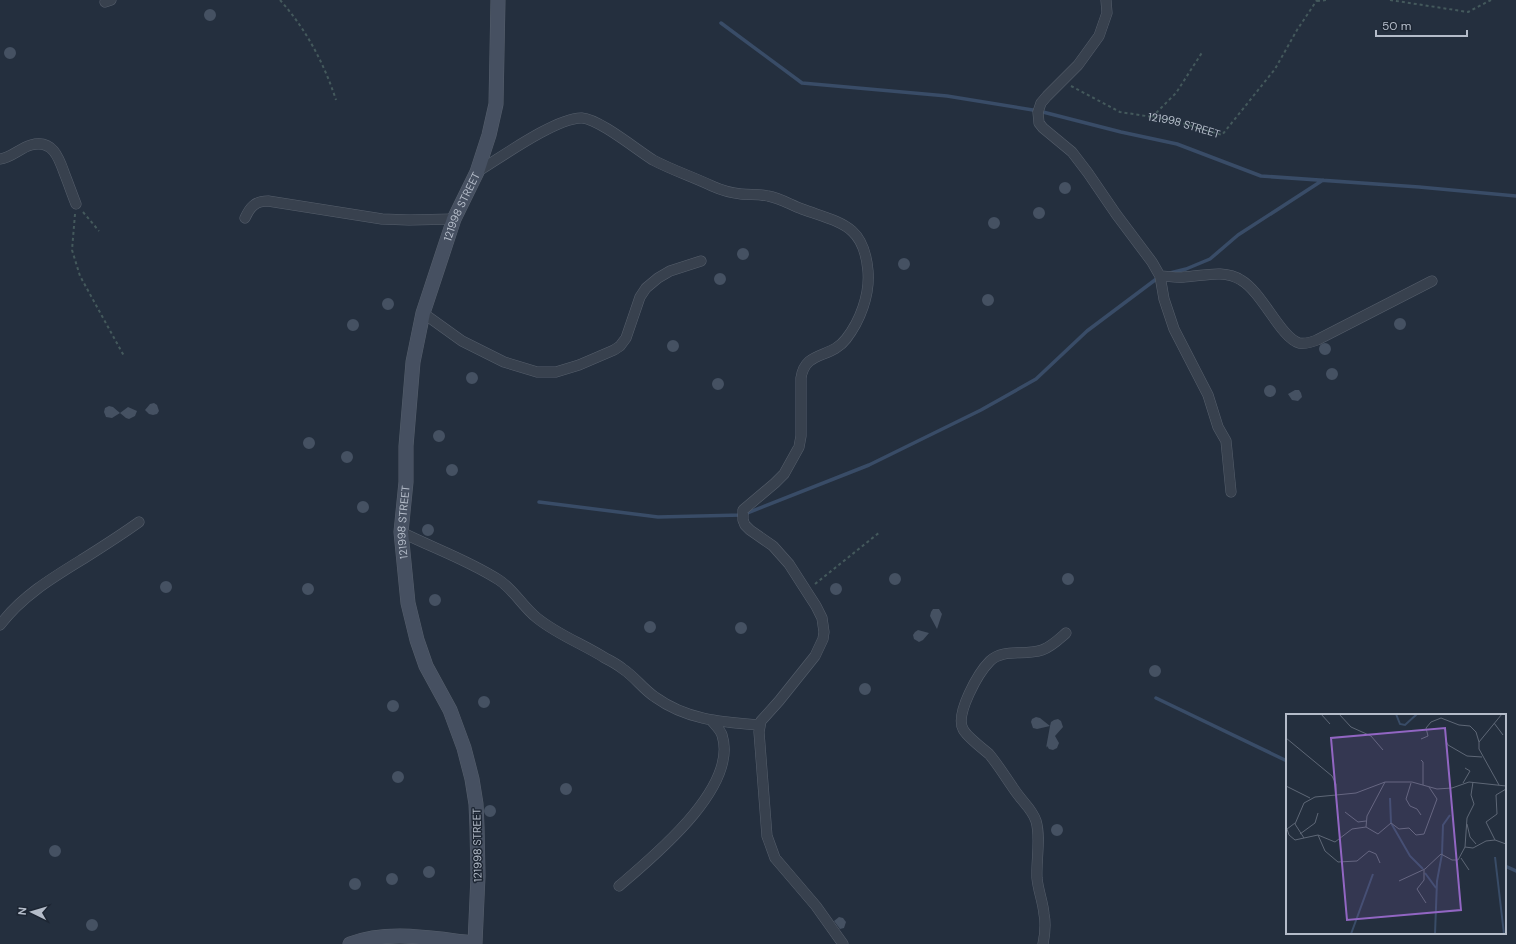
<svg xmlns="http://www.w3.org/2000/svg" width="1516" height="944" font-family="'DM Sans',sans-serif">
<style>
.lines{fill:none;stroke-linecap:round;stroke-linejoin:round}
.stream{stroke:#394c67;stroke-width:3.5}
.building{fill:#455162}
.street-casing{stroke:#565f6c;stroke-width:11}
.secondary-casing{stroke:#565f6c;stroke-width:15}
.path{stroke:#44595c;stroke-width:2;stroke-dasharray:3 3;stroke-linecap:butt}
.street{stroke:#38414e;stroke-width:10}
.secondary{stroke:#465061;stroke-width:14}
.labels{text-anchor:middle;stroke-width:3;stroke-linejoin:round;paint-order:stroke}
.street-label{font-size:11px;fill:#b4bcc9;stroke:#1d2633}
.inset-river{fill:none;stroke:#394c67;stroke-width:2}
.inset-road{fill:none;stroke:#5e6776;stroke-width:1}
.view{fill:#9266c3;fill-opacity:0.15;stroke:#9266c3;stroke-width:2}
.inset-edge{fill:none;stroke:#b4bcc9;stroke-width:2}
</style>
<rect width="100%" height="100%" fill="#242f3e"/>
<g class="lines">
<path class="stream" d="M721 23 802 83 947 96 1039 111 1121 132 1177 144 1261 176 1419 187 1516 196
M1170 273 1186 269 1210 259 1238 235 1323 180
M539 502 658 517 742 515 869 465 981 410 1036 379 1087 331 1159 277
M1156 698 1287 761
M1505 866 1516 871"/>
</g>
<path class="building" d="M204 15a6 6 0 1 1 12 0a6 6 0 1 1-12 0Z
M4 53a6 6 0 1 1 12 0a6 6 0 1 1-12 0Z
M1059 188a6 6 0 1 1 12 0a6 6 0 1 1-12 0Z
M1033 213a6 6 0 1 1 12 0a6 6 0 1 1-12 0Z
M988 223a6 6 0 1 1 12 0a6 6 0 1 1-12 0Z
M737 254a6 6 0 1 1 12 0a6 6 0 1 1-12 0Z
M898 264a6 6 0 1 1 12 0a6 6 0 1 1-12 0Z
M714 279a6 6 0 1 1 12 0a6 6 0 1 1-12 0Z
M982 300a6 6 0 1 1 12 0a6 6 0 1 1-12 0Z
M382 304a6 6 0 1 1 12 0a6 6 0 1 1-12 0Z
M1394 324a6 6 0 1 1 12 0a6 6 0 1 1-12 0Z
M347 325a6 6 0 1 1 12 0a6 6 0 1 1-12 0Z
M667 346a6 6 0 1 1 12 0a6 6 0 1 1-12 0Z
M1319 349a6 6 0 1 1 12 0a6 6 0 1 1-12 0Z
M1326 374a6 6 0 1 1 12 0a6 6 0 1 1-12 0Z
M466 378a6 6 0 1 1 12 0a6 6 0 1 1-12 0Z
M712 384a6 6 0 1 1 12 0a6 6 0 1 1-12 0Z
M1264 391a6 6 0 1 1 12 0a6 6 0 1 1-12 0Z
M1295 390H1299L1301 393 1302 397 1298 401 1292 400 1288 394Z
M154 403 157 405 159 411 157 414 153 415 149 414 145 410 150 404Z
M109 406 113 407 120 413 112 418 106 417 104 412 105 408Z
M128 407 137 411 135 416 129 419 126 418 120 413Z
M433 436a6 6 0 1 1 12 0a6 6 0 1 1-12 0Z
M303 443a6 6 0 1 1 12 0a6 6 0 1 1-12 0Z
M341 457a6 6 0 1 1 12 0a6 6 0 1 1-12 0Z
M446 470a6 6 0 1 1 12 0a6 6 0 1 1-12 0Z
M357 507a6 6 0 1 1 12 0a6 6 0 1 1-12 0Z
M422 530a6 6 0 1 1 12 0a6 6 0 1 1-12 0Z
M1062 579a6 6 0 1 1 12 0a6 6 0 1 1-12 0Z
M889 579a6 6 0 1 1 12 0a6 6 0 1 1-12 0Z
M160 587a6 6 0 1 1 12 0a6 6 0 1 1-12 0Z
M830 589a6 6 0 1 1 12 0a6 6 0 1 1-12 0Z
M302 589a6 6 0 1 1 12 0a6 6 0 1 1-12 0Z
M429 600a6 6 0 1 1 12 0a6 6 0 1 1-12 0Z
M933 609H939L942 614 937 629 930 616 931 612Z
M644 627a6 6 0 1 1 12 0a6 6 0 1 1-12 0Z
M735 628a6 6 0 1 1 12 0a6 6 0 1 1-12 0Z
M918 630 929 633 923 640 919 642 914 639 913 635 915 632Z
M1149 671a6 6 0 1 1 12 0a6 6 0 1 1-12 0Z
M859 689a6 6 0 1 1 12 0a6 6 0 1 1-12 0Z
M478 702a6 6 0 1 1 12 0a6 6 0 1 1-12 0Z
M387 706a6 6 0 1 1 12 0a6 6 0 1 1-12 0Z
M1036 717 1040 718 1050 726 1051 722 1054 720 1058 719 1061 721 1063 727 1055 736 1059 743 1057 748 1053 750 1049 749 1047 746 1046 748 1050 726 1037 729 1033 728 1031 722 1032 719Z
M392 777a6 6 0 1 1 12 0a6 6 0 1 1-12 0Z
M560 789a6 6 0 1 1 12 0a6 6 0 1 1-12 0Z
M484 811a6 6 0 1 1 12 0a6 6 0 1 1-12 0Z
M1051 830a6 6 0 1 1 12 0a6 6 0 1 1-12 0Z
M49 851a6 6 0 1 1 12 0a6 6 0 1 1-12 0Z
M423 872a6 6 0 1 1 12 0a6 6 0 1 1-12 0Z
M386 879a6 6 0 1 1 12 0a6 6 0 1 1-12 0Z
M349 884a6 6 0 1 1 12 0a6 6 0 1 1-12 0Z
M839 917 843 918 846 922 844 928 840 929 834 921Z
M86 925a6 6 0 1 1 12 0a6 6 0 1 1-12 0Z"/>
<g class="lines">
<defs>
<path id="street" d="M1106 0 1107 13 1099 36 1078 65 1047 96 1041 103 1038 112 1039 123 1043 128 1072 152 1088 173 1116 214 1152 262 1160 276 1164 299 1174 329 1208 395 1218 427 1226 441 1231 492
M105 2 111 0
M0 159C11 158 20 148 31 145 53 139 59 158 65 175 69 185 72 194 76 204
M477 172C500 158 557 117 582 118 599 119 637 150 653 160 672 170 693 177 712 186 721 190 731 193 741 194 750 195 759 194 768 196 780 198 791 205 802 209 840 223 864 224 868 271 870 295 860 321 846 339 831 359 805 350 801 378V436L799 447 784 474 775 483 743 510V520L745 525 750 530 773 546 789 564 816 606 822 618 824 632 823 639 815 656 779 701 761 721 759 732 767 836 775 858 816 906 843 944
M245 218C250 207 255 201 268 201L382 219 409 220 454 219
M1160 276C1168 276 1176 278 1184 277 1203 276 1224 269 1241 280 1262 292 1281 338 1299 343 1305 344 1312 342 1317 340L1432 281
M423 313 462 341 504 362 537 372H556L579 365 614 350 620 346 626 338 640 297 646 288 658 278 670 271 701 261
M401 532C433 548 468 560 499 580 514 590 523 607 537 618 558 635 583 644 605 658 611 661 618 665 623 669 635 677 643 689 655 697 687 720 721 722 759 725
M0 625C22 596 52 578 83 559 102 547 121 535 139 522
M619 886C654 856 739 787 722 735 720 729 715 725 711 720
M1043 944C1045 934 1046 924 1044 914 1043 902 1038 890 1037 878 1036 861 1041 837 1036 821 1033 811 1025 804 1019 796 1009 783 1000 767 989 754 982 748 966 736 963 729 955 714 978 673 990 661 1003 648 1024 656 1042 650 1051 647 1058 640 1066 633"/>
<g id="secondary">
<path id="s2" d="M350 944C390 929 434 939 475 943L478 876 477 827 476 804 472 779 464 748 450 710 426 666 417 640 408 603 401 532 406 482V446L413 362 423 313 454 219 477 172 489 135 496 104 498 0"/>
</g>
</defs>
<use href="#street" class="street-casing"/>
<use href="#secondary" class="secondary-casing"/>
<g class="path">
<path d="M280 0C306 29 324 63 336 100"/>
<path d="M1390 0 1468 12 1491 0"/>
<path d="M1317 1 1327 0"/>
<path id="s1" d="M1071 86 1120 112 1172 120 1222 135 1275 69 1297 30 1317 0"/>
<path d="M1152 117 1176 93 1203 51"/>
<path d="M83 212 99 231"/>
<path d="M75 214 72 250 80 276 124 356"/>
<path d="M815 584 880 532"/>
</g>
<use href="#street" class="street"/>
<use href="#secondary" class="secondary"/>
</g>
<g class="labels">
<g class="street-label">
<text dy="4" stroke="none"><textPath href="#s1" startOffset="121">121998 STREET</textPath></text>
<text dy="4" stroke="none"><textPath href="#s2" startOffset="884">121998 STREET</textPath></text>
<text dy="4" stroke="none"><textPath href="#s2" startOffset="560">121998 STREET</textPath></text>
<text transform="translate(477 845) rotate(-91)" y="4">121998 STREET</text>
</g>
</g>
<g transform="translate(1286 714)">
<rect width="220" height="220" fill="#242f3e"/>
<path class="inset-river" d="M110 0 114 10 119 11 131 0M104 84 105 109 124 142 137 155M209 143 218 220M139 159 150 174M65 220 87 160M149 220 151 167 156 140 157 111 164 101"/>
<path class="inset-road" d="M35 0 44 10M53 0 65 13 85 22 97 36M208 9 217 21M0 24 46 62 50 70V81L70 79 99 68H126L151 75 166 74 183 68 220 72M135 25 142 22 140 14 145 8 155 4 173 11 184 12 190 18 193 28M160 27 162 31 181 42 196 43M135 46 137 48V71M187 68 185 81 188 90 181 104 179 133 187 134 200 127 209 126 220 130M125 69 120 85 124 92 131 95 135 101M177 69 184 57 179 54M213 71 193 35V28L216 0M0 72 24 84M50 81 29 83 18 89 9 110 18 124 32 121 49 128 66 115 80 113 92 120 105 109 113 115 123 114 130 121 138 120 151 85 143 73M59 98 72 108 80 107M9 109 1 115 3 121 9 126 18 124M181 110 184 123 190 130M80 113 81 102 99 68M14 120 29 109 32 99M32 121 39 137 52 148 71 147 83 137 90 140 94 149M209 126 200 108 211 100 210 81 220 75M175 144 183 156M138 156V166L131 175 140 189M113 167 139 155 155 140 166 146H172L179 133"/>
<path class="view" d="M159 14 175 196 61 206 45 24Z"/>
<rect width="220" height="220" class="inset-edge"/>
</g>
<g transform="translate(32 912) rotate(275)" stroke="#1d2633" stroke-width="3" paint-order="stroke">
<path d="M0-3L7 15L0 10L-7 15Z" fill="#b4bcc9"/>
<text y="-6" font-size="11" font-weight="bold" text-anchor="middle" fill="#b4bcc9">N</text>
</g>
<path d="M1376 30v6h91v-6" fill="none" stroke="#b4bcc9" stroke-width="2"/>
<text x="1382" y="30" font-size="12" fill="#b4bcc9" stroke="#1d2633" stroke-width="3" paint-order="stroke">50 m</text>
</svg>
